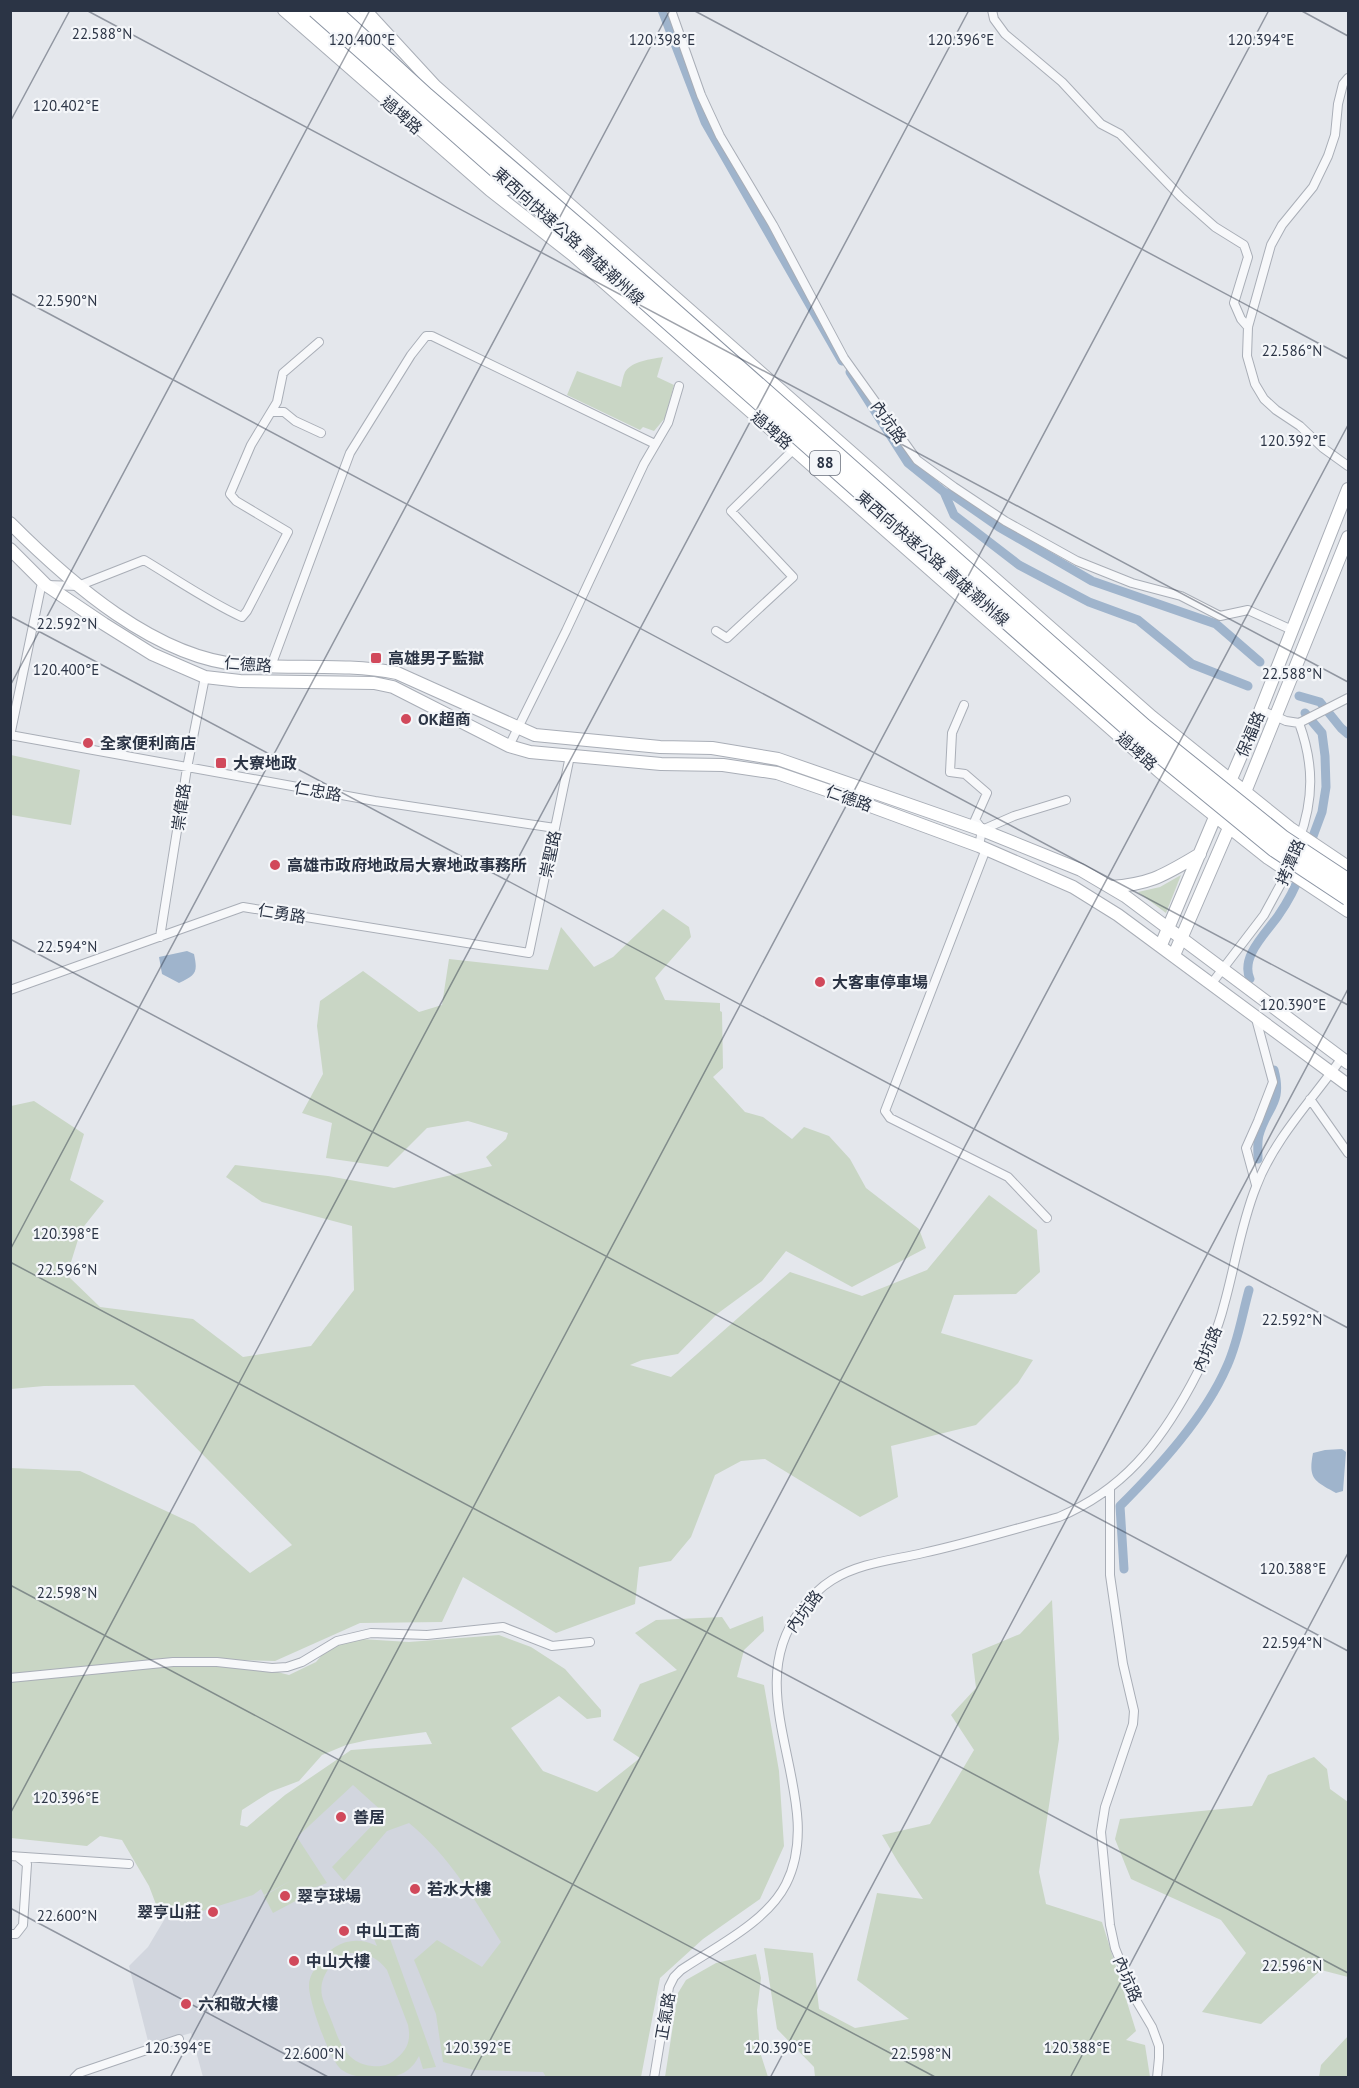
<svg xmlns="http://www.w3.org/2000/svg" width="1359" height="2088" font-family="'PT Sans','Noto Sans TC',sans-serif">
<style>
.built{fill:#d2d6de}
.green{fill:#c9d6c5;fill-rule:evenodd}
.water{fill:#9fb4cc}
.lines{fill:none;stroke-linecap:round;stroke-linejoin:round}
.canal{stroke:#9fb4cc;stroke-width:9}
.street-casing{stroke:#a9aeb7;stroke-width:10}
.secondary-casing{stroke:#a9aeb7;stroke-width:14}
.highway-casing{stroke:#8b94a3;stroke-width:17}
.street{stroke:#f7f8fa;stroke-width:8}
.secondary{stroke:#fff;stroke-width:12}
.highway{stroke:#fff;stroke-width:15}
.highway-bridge-casing{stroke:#8b94a3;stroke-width:17;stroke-linecap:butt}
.highway-bridge{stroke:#fff;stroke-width:15}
.ticks{fill:none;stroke:#2b3445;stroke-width:1.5;stroke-opacity:0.45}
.poi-dot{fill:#d1495b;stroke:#f4f6f9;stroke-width:2}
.labels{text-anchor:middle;stroke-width:4.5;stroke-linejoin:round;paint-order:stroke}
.shield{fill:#f4f6f9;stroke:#676e7b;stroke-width:1.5}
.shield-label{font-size:15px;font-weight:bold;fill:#2b3445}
.street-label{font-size:16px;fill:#2b3445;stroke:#f4f6f9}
.poi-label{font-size:16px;font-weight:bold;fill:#2b3445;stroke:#f4f6f9;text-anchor:start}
.ticks-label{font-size:15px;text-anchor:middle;fill:#2b3445;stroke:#f4f6f9;stroke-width:4.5;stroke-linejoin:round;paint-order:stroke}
</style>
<rect width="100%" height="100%" fill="#e4e7ec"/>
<path class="built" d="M354 1758 451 1848 598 2077H203L191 2033 149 2045 129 1966 148 1947 167 1915 200 1898Z"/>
<path class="green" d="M663 357 657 377 674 385 665 418 654 431 643 427 640 430 567 395 577 371 621 387C622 383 623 376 625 372 632 361 651 359 663 357Z
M11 755 80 770 71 825 11 815Z
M1181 875 1166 913 1138 892 1160 887Z
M663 909 689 927 691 937 655 978 665 1000 720 1003V1011L722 1012 723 1068 713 1077 745 1112 763 1117 792 1139 804 1127 829 1136 850 1159 866 1188 919 1229 926 1248 852 1287 786 1251 762 1281 717 1314 678 1354 642 1360 630 1365 671 1377 790 1272 862 1296 927 1270 989 1195 1037 1230 1040 1272 1016 1294 954 1295 941 1333 1033 1360 1018 1383 976 1425 891 1446 898 1497 860 1517 765 1459 741 1461 715 1475 691 1537 671 1561 639 1567 635 1604 556 1633 463 1577 442 1622 360 1623 275 1661 231 1660 289 1675 316 1662 333 1642 361 1639 409 1642 499 1635 531 1647 565 1669 601 1710V1717L587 1719 559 1696 511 1728 543 1771 597 1792 640 1758 613 1740 640 1684 677 1670 635 1633 656 1620 722 1617 730 1629 763 1616 764 1631 744 1650 737 1677 764 1685 779 1771 784 1846 760 1899 703 1939 660 1978 641 2077H546L543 2072 474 2070 443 2062 436 2014 414 1960 437 1940 482 1967 501 1942C474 1898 449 1856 409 1823L387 1831 344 1881 332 1867 384 1813 353 1785 297 1837 327 1883 305 1891 302 1889 305 1896 273 1913 264 1896 292 1880 264 1895 261 1889 253 1895 177 1919 157 1907 149 1886 122 1840 100 1836 87 1846 11 1838V1468L80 1471 194 1524 250 1573 292 1545 134 1385 44 1386 11 1389V1106L34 1101 84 1134 70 1180 104 1201 81 1230 67 1275 100 1307 193 1319 243 1357 311 1346 354 1290 352 1226 262 1202 226 1177 235 1165 328 1176 394 1188 492 1166 486 1157 506 1139 508 1133 468 1121 427 1128 388 1167 326 1158 332 1123 302 1113 323 1074 317 1026 320 1001 363 971 419 1012 442 1005 449 959 548 970 561 927 594 967 613 957ZM426 1732 432 1744 351 1750 285 1795 247 1827 240 1825 242 1810 270 1792 299 1781 322 1755 346 1745 368 1740Z
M1052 1600 1059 1739 1039 1872 1046 1904 1102 1922 1136 2031 1126 2040 1145 2045 1150 2077H815L814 2067 777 2029 764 1948 813 1953 819 2009 855 2028 909 2019 857 1980 877 1893 923 1899 898 1862 882 1835 930 1824 974 1750 951 1715 976 1688 972 1654 1020 1634Z
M1314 1757 1327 1769 1330 1789 1348 1802V1977L1321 1970 1261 2024 1202 2012 1246 1953 1221 1920 1131 1879 1115 1839 1120 1819 1252 1806 1268 1775Z
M384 1922 436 2067 423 2069 419 2056C411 2072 399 2077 382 2078 368 2078 354 2078 342 2070 330 2062 308 1999 309 1985 309 1977 314 1970 318 1964 332 1943 354 1934 377 1946L369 1927ZM349 1953C365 1952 378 1957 387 1970L408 2025C411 2039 408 2049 397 2058 390 2065 382 2067 372 2066 346 2063 340 2043 332 2022 329 2013 324 2005 322 1996 318 1977 333 1959 349 1953Z
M756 1954 761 1978 757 2010 760 2052 768 2077H665L678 1993 686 1980 716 1963Z
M1348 2036V2077H1319L1321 2065Z"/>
<path class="water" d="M187 951 194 954C198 973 196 975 179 983L162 974 159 957Z
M1342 1449 1346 1452 1343 1491 1336 1493C1314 1481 1308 1479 1313 1453L1325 1450Z"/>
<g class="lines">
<path class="canal" d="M662 10 705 122 842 361
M850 372 908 463 944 492 953 495 999 527 1092 581 1216 624 1260 662
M944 492 954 515 1019 565 1089 602 1138 620 1192 664 1248 686
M1299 696 1320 702 1341 728 1348 734
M1305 713 1322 733 1325 756 1326 787 1322 812 1309 847
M1250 979C1240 957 1266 933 1278 916 1287 903 1295 889 1300 874
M1258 1159C1258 1151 1257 1142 1259 1135 1267 1106 1283 1104 1274 1070
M1124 1569 1120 1506C1159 1467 1205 1417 1227 1366 1238 1342 1242 1315 1249 1290"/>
<defs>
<path id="street" d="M671 10 701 95 720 136 773 225 844 358 917 460 954 487 1005 521 1077 561 1132 583 1181 596 1220 616 1248 610 1292 630
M992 10 994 19 1005 34 1062 82 1101 124 1120 134 1181 197 1215 227 1244 245 1248 257 1234 303 1241 319 1248 327
M1348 78 1343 84 1338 104 1335 135 1328 156 1313 187 1282 225 1271 245 1248 327 1247 356 1255 384 1264 399 1276 410 1300 426 1323 448 1348 466
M272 412H284L295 421 321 433
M716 631 727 638 793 577 731 511 794 449
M271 666 350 453 411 355 426 336H432L655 444
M964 705 952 733 950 772 965 774 987 793 975 820 982 829
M1261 710 1286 721 1299 723 1348 698
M1299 723C1314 764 1314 799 1299 840
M10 735 375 801 555 828
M10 736 41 587 46 585 78 586 144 560C176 579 209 602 242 617L247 611 288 532 236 501 230 494 251 445 277 402 283 373 319 342
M509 746 566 631 644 464 668 423 679 386
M979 846 982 830 1014 816 1066 800
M986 849 885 1111 890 1118 1008 1177 1047 1218
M160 937 187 768 205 677
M1212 983 1264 915 1289 869
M10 990 243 907 529 953 570 756
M1255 1015 1273 1082 1258 1121 1246 1148 1256 1185
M1310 1099 1348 1153
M1110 1489V1575L1123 1664 1134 1711 1133 1724 1105 1807 1101 1832 1110 1925 1115 1948 1136 2000 1152 2027 1159 2046V2058L1157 2078
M10 1678 173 1662H217L272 1668 287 1667 302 1662 337 1641 371 1633 427 1635 503 1627 552 1646 590 1642
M10 1856 129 1864
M10 1934H16L23 1925 27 1864 18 1857
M74 2078 79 2073 179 2039
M654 2078 669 1987 674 1977 681 1970C715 1947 767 1922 786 1884 829 1799 736 1694 800 1611 809 1599 819 1588 832 1580 859 1563 893 1560 923 1553 969 1543 1014 1529 1059 1517 1123 1490 1159 1444 1191 1385 1205 1359 1217 1333 1224 1305 1235 1266 1241 1224 1256 1187 1274 1139 1312 1100 1341 1059"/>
<path id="secondary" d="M284 10 490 190 573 255 1160 772 1268 858 1348 911
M365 10 435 86 1152 717 1290 828 1348 867
M10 523C69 582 156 659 243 665 294 669 346 663 397 673L535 735 660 747 712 748 778 759 982 830 1081 870 1125 896 1348 1063
M10 549 46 585 104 624 152 654 205 677 240 681 374 683 393 687 509 746 530 752 661 764 723 765 777 773 835 793 979 846 1073 887 1118 915 1348 1085
M1228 786 1259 714 1348 489
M1243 797 1348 537
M1110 887C1152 884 1164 875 1200 854
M1161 945 1218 810
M1174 955 1232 821"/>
<path id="highway" d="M298 10 413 111 506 188
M347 10 383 47"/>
</defs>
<use href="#street" class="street-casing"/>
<use href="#secondary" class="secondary-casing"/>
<use href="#highway" class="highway-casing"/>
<use href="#street" class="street"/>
<use href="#secondary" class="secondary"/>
<use href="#highway" class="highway"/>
<defs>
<path id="highway-bridge" d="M315 10 1135 735 1274 849 1348 898
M333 10 427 96 590 236 1144 726 1283 838 1348 881"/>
</defs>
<use href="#highway-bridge" class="highway-bridge-casing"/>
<use href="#highway-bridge" class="highway-bridge"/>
</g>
<path class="ticks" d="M86 10 1348 682M693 10 1348 359M1300 10 1348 36M10 122 70 10M10 293 1348 1005M10 616 1348 1328M10 686 370 10M10 939 1348 1651M10 1250 670 10M10 1262 1348 1973M10 1585 937 2078M10 1814 969 10M10 1908 330 2078M170 2078 1269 10M470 2078 1348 425M770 2078 1348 989M1070 2078 1348 1553"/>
<g class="poi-dot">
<rect x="370" y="652" width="12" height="12" rx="3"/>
<circle cx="406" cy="719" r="6"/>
<circle cx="88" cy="743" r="6"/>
<rect x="215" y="757" width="12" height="12" rx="3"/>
<circle cx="275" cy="865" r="6"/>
<circle cx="820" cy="982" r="6"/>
<circle cx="341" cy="1817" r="6"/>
<circle cx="415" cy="1889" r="6"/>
<circle cx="285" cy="1896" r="6"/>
<circle cx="213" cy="1912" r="6"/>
<circle cx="344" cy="1931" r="6"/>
<circle cx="294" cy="1961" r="6"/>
<circle cx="186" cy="2004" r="6"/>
</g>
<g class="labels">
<rect class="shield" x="810" y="451" width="30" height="24" rx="4.5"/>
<g class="shield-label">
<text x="825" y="468">88</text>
</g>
<g class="street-label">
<text transform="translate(402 115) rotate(41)" y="6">過埤路</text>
<text transform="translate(569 236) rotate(42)" y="6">東西向快速公路 高雄潮州線</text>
<text transform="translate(889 422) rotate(55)" y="6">內坑路</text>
<text transform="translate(772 430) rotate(41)" y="6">過埤路</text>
<text transform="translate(933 558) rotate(41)" y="6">東西向快速公路 高雄潮州線</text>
<text transform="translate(248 664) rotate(4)" y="6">仁德路</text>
<text transform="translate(1250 734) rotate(-67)" y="6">保福路</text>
<text transform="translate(1137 751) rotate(42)" y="6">過埤路</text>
<text transform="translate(318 791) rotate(10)" y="6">仁忠路</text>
<text transform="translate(849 798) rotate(20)" y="6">仁德路</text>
<text transform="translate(181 807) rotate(-82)" y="6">崇偉路</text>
<text transform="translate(550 854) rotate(-78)" y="6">崇聖路</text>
<text transform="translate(1290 862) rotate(-67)" y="6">拷潭路</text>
<text transform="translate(282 913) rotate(9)" y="6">仁勇路</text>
<text transform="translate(1207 1349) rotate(-67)" y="6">內坑路</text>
<text transform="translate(804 1611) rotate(-53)" y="6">內坑路</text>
<text transform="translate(1128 1979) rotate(67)" y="6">內坑路</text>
<text transform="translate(665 2016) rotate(-80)" y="6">正氣路</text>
</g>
<g class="poi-label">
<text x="388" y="664">高雄男子監獄</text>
<text x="418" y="725">OK超商</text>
<text x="100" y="749">全家便利商店</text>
<text x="233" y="769">大寮地政</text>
<text x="287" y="871">高雄市政府地政局大寮地政事務所</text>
<text x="832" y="988">大客車停車場</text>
<text x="353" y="1823">善居</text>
<text x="427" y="1895">若水大樓</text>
<text x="297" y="1902">翠亨球場</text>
<text x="201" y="1918" text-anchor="end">翠亨山莊</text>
<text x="356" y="1937">中山工商</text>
<text x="306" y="1967">中山大樓</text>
<text x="198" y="2010">六和敬大樓</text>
</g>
</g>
<g class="ticks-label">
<text x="102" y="39">22.588°N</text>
<text x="362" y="45">120.400°E</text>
<text x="662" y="45">120.398°E</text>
<text x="961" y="45">120.396°E</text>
<text x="1261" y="45">120.394°E</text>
<text x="66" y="111">120.402°E</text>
<text x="67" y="306">22.590°N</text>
<text x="1292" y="356">22.586°N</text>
<text x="1293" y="446">120.392°E</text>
<text x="67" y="629">22.592°N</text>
<text x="66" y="675">120.400°E</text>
<text x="1292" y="679">22.588°N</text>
<text x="67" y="952">22.594°N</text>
<text x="1293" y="1010">120.390°E</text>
<text x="66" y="1239">120.398°E</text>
<text x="67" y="1275">22.596°N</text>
<text x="1292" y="1325">22.592°N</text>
<text x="1293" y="1574">120.388°E</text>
<text x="67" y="1598">22.598°N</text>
<text x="1292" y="1648">22.594°N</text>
<text x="66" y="1803">120.396°E</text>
<text x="67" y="1921">22.600°N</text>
<text x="1292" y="1971">22.596°N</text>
<text x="178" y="2053">120.394°E</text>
<text x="478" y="2053">120.392°E</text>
<text x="778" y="2053">120.390°E</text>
<text x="1077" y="2053">120.388°E</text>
<text x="314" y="2059">22.600°N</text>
<text x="921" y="2059">22.598°N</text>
</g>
<rect width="1359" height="2088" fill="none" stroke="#2b3445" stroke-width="24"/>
</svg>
